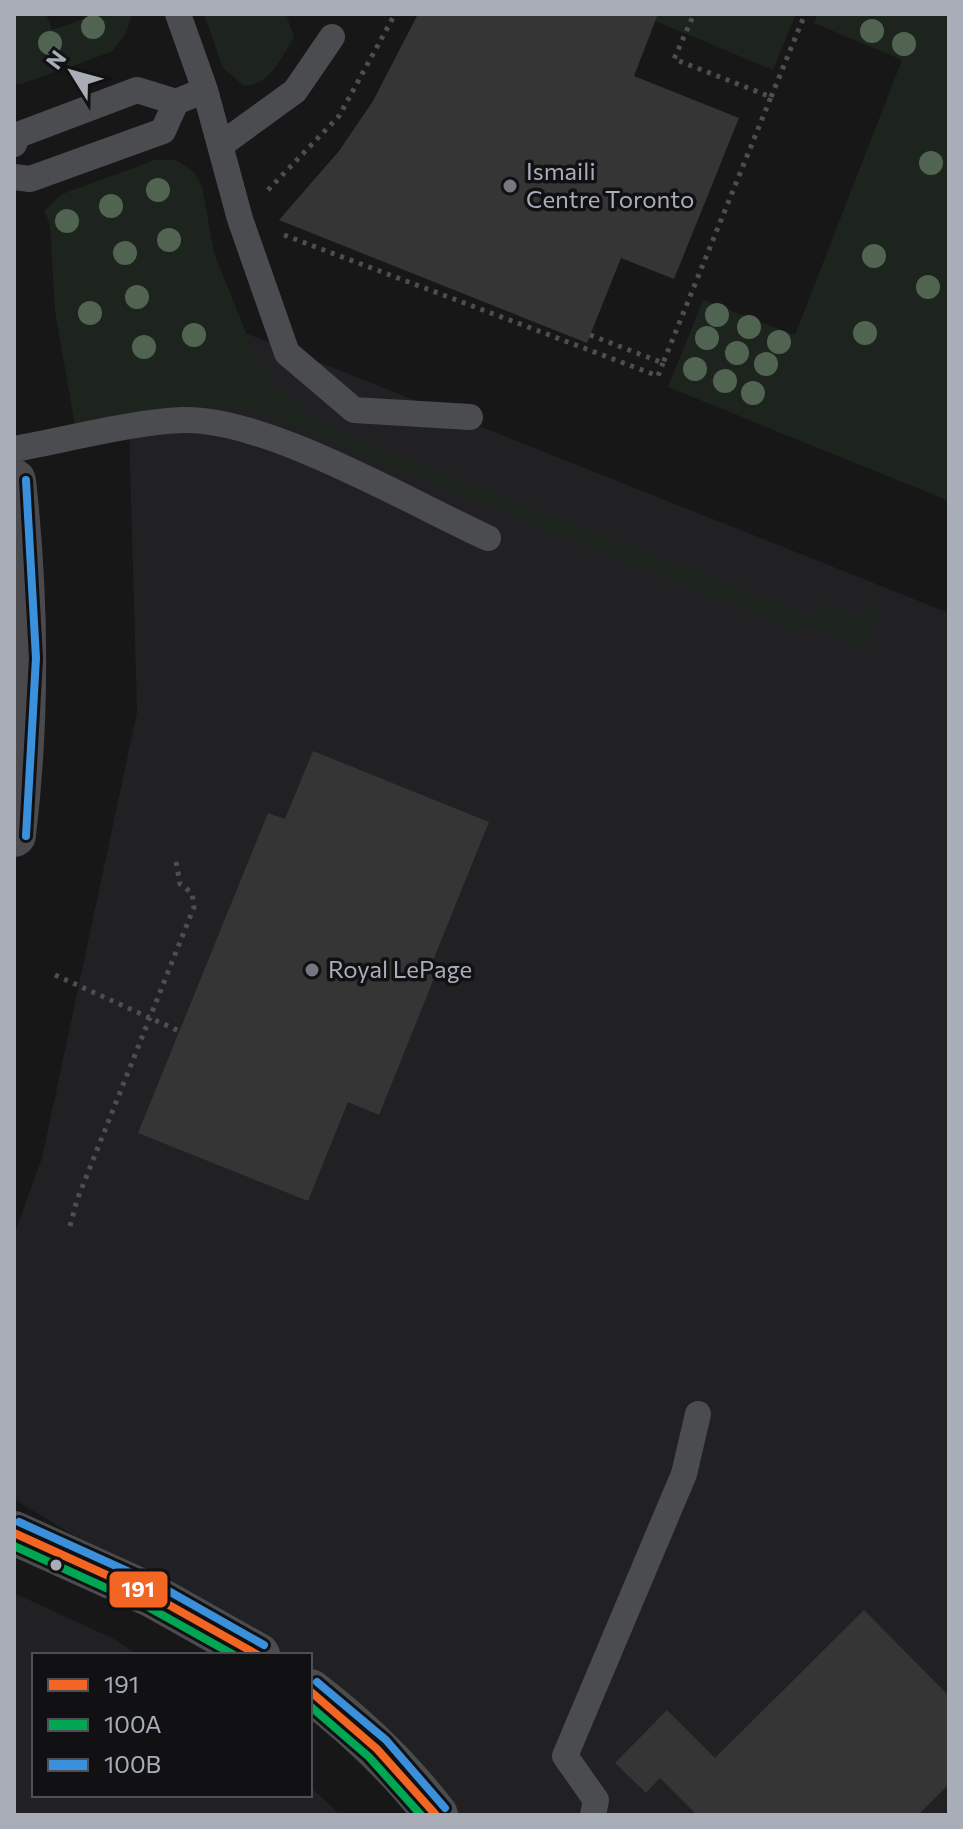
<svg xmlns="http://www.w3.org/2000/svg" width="963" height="1829" font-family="Commissioner,sans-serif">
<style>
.built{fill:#212123}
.green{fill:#1d241e}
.building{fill:#353536}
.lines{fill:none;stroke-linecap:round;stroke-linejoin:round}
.path{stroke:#4d4e52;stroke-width:5;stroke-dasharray:4 6;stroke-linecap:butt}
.lane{stroke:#4b4c50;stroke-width:26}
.street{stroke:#4b4c50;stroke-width:44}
.secondary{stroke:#4a4a4e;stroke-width:44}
.bus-1-casing{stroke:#111113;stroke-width:14}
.bus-2-casing{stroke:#111113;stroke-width:14}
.bus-3-casing{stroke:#111113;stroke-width:14}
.bus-1{stroke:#f26522;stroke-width:8}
.bus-2{stroke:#00a651;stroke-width:8}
.bus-3{stroke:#3a90db;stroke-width:8}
.tree{fill:#506451}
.poi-dot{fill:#757880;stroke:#111113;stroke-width:3}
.bus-dot{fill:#a8adb8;stroke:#111113;stroke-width:3}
.labels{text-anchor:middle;stroke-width:7;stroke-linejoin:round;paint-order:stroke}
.poi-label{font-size:24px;fill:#a8adb8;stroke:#111113;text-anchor:start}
.line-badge{stroke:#111113;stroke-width:3}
.badge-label{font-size:22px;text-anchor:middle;font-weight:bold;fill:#fff}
</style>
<rect width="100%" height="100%" fill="#171717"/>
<path class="built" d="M125 285 949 613V1815H457L310 1680V1655H269L14 1499V1235L42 1158 137 712Z
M14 1593 114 1639 138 1655H34V1795H310V1786L340 1815H14Z"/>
<path class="green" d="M14 14H46L52 30 98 14H132L126 34 111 52 21 84H14Z
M204 14H286L294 37C282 56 269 88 243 85L223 68Z
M658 14H796L773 70 655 21Z
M818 14H949V501L668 387 703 300 795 335 902 60 814 23Z
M155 160H176L194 172 202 186 214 253 255 355 273 383 314 419 393 454 814 617 821 601 863 618 870 602 883 606 865 649 804 624 801 633 262 414C201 398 136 416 75 425L55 311 50 224 44 211 62 194Z"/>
<path class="building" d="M418 14H658L634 76 739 118 674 279 621 258 587 343 279 220 339 151 373 101Z
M313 751 489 822 428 973 435 976 379 1115 348 1102 308 1201 138 1133 268 813 285 819Z
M864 1610 949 1696V1784L918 1815H697L660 1778 646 1793 615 1763 667 1710 715 1758Z"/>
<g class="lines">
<path class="path" d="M771 97 805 14
M268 190 339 116 395 14
M284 235 658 376 663 363
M590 335 663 363 771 97 674 59 694 14
M55 975 179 1031
M70 1226 77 1200 194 907 192 893 180 884 175 856"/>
<path class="lane" d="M178 14 205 90
M14 144 18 135 137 90 176 102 205 90 240 219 287 353 354 410 470 417
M222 144 295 91 332 37
M14 177 30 179 163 131 176 102
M14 449C65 440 132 422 182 420 265 417 409 502 488 538
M593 1815 596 1800 565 1756 684 1474 698 1414"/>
<path class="street" d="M14 1533 153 1596 258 1655
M310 1691C357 1727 400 1768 436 1815"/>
<path class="secondary" d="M14 481C27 598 28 718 14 835"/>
<defs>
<path id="bus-1" d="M14 1533 153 1596 258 1655
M310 1691 377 1749 436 1815"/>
<path id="bus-2" d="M14 1546 148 1607 234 1655
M310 1706 369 1757 421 1815"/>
<path id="bus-3" d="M26 836 36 658 26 480
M19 1522 158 1585 264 1645
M317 1682 386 1740 445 1808"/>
</defs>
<use href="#bus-1" class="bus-1-casing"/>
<use href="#bus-2" class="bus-2-casing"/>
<use href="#bus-3" class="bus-3-casing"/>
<use href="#bus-1" class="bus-1"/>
<use href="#bus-2" class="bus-2"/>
<use href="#bus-3" class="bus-3"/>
</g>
<g class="tree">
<circle cx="93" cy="27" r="12"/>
<circle cx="872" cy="31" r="12"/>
<circle cx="50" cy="43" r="12"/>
<circle cx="904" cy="44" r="12"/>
<circle cx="931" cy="163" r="12"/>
<circle cx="158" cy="190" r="12"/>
<circle cx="111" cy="206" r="12"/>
<circle cx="67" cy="221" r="12"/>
<circle cx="169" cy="240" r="12"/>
<circle cx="125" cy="253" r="12"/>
<circle cx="874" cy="256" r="12"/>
<circle cx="928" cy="287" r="12"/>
<circle cx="137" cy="297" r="12"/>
<circle cx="90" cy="313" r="12"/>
<circle cx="717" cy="315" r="12"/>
<circle cx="749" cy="327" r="12"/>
<circle cx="865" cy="333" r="12"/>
<circle cx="194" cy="335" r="12"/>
<circle cx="707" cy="338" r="12"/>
<circle cx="779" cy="342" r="12"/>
<circle cx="144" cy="347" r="12"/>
<circle cx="737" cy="353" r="12"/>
<circle cx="766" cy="364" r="12"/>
<circle cx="695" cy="369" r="12"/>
<circle cx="725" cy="381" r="12"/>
<circle cx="753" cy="393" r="12"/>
</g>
<g class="poi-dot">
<circle cx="510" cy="186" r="8"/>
<circle cx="312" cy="970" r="8"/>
</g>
<circle class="bus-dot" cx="56" cy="1565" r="7"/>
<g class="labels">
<g class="poi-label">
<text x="526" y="180">Ismaili<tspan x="526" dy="28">Centre Toronto</tspan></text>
<text x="328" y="978">Royal LePage</text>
</g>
</g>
<rect class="line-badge" x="108" y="1570" width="61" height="39" rx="8" fill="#f26522"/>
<g class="badge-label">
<text x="138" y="1597">191</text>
</g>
<rect width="963" height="1829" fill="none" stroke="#a8adb8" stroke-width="32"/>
<rect x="32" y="1653" width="280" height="144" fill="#111113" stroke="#4d4f55" stroke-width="2"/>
<rect x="48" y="1679" width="40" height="12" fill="#f26522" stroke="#4d4f55" stroke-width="2"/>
<text x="104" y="1693" font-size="24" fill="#a8adb8">191</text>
<rect x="48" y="1719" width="40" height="12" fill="#00a651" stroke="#4d4f55" stroke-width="2"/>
<text x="104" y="1733" font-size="24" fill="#a8adb8">100A</text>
<rect x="48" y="1759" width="40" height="12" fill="#3a90db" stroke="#4d4f55" stroke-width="2"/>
<text x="104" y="1773" font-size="24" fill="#a8adb8">100B</text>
<g transform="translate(72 72) rotate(307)" stroke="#111113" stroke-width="6" paint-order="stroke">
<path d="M0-6L14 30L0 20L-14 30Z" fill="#a8adb8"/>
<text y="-12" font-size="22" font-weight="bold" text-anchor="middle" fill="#a8adb8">N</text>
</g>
</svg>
